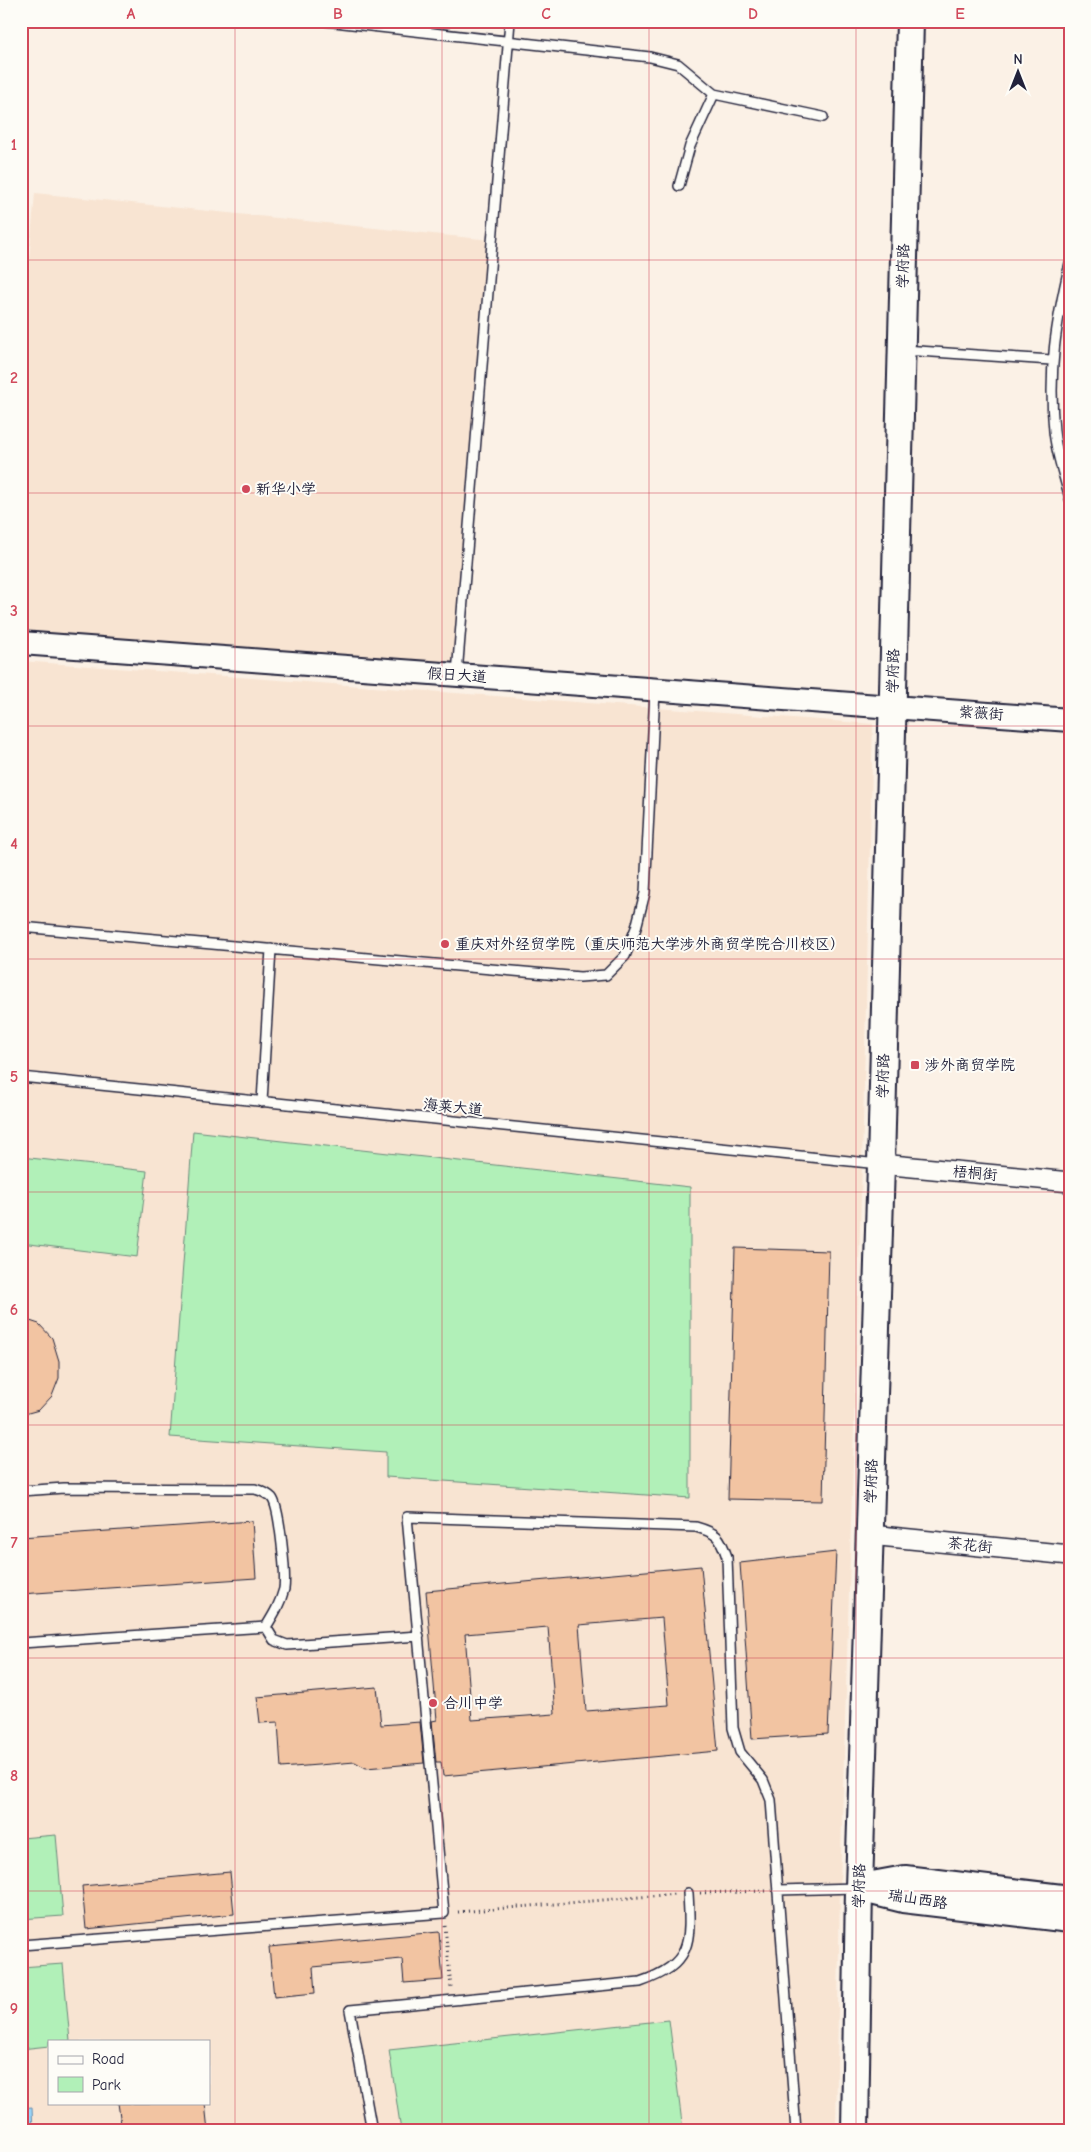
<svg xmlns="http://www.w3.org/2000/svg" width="1091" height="2152" font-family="'Comic Neue','LXGW WenKai TC',sans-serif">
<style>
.built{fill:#f8e4d2;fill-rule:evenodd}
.green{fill:#b1f0b8;stroke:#6a897a}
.water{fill:#98d5f9;stroke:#698dad}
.building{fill:#f2c4a2;stroke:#22223b;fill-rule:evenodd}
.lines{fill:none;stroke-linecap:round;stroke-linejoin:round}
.service-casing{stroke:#22223b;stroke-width:12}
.minor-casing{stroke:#22223b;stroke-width:22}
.tertiary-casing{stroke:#22223b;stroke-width:26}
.secondary-casing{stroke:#22223b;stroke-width:30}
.path{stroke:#22223b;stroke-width:3;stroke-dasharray:1 4;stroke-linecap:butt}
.service{stroke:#fdfcf7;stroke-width:9}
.minor{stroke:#fdfcf7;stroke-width:19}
.tertiary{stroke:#fdfcf7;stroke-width:22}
.secondary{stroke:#fdfcf7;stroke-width:26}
.grid{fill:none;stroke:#d1495b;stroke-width:1;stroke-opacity:0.55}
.poi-dot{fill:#d1495b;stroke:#fdfcf7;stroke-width:2}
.labels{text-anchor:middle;stroke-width:4;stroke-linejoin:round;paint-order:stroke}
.street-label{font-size:15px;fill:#22223b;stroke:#fdfcf7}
.poi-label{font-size:15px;fill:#22223b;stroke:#fdfcf7;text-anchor:start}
.neatline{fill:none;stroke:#d1495b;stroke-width:2}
.grid-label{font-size:16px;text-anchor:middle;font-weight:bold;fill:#d1495b}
</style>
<rect width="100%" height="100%" fill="#fbf1e6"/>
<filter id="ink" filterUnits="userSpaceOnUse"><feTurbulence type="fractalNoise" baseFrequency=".02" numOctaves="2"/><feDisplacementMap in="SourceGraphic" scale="10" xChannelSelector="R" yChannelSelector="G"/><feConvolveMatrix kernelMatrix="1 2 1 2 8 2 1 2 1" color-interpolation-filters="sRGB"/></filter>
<g filter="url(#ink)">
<path class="built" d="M35 193 491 240 457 675 21 643V349Z
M21 661 873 724 862 1164 840 1887 836 2131H21ZM49 2041H209V2103H49Z"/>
<path class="green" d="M193 1131 690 1187V1498L386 1477V1452L170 1437Z
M21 1157 147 1171 137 1257 21 1243Z
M56 1835 63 1916 21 1919V1838Z
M63 1964 70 2041H49V2046L21 2049V1967Z
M669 2020 683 2131H401L389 2050Z"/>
<path class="water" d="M32 2107 33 2131H21V2108Z"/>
<path class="building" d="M735 1248 829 1251 823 1501 728 1499Z
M21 1318 39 1324 52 1338 59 1361V1378L52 1396 39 1410 21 1415Z
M252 1521 256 1578 21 1594V1537Z
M836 1552 828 1734 752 1739 740 1563Z
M701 1566 718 1751 443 1776 441 1762H436L432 1721 437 1720 426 1591ZM662 1618 669 1705 586 1711 579 1625ZM548 1627 555 1714 472 1720 465 1634Z
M377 1687 381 1725 420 1722 424 1763 366 1768 355 1762 281 1768 278 1722 260 1723 257 1697Z
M230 1872 234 1914 86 1929 82 1886Z
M439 1932 443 1980 404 1983 402 1959 313 1967 315 1993 274 1997 269 1947Z
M118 2103H205L208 2131H122Z"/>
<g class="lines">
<defs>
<path id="service" d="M325 21 650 57 678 64 714 94 823 117
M679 186 690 146 714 94
M1070 263C1056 323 1048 370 1054 431 1056 454 1065 477 1070 499
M904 350 1051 360
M457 674 510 21
M21 927 580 977 606 975 625 956 636 928 645 893 655 691
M21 1077 879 1164
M262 1102 271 949
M21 1491 64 1488 255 1489C262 1491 267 1493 272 1498 280 1508 286 1576 284 1589 280 1604 274 1614 266 1627
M21 1643 266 1627 274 1640 287 1645 419 1636
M778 1890 858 1888
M21 1945 444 1913 407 1517 696 1527C717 1533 720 1536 727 1557L733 1728 740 1752 763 1780 771 1800 796 2131
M372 2131 350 2010 640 1982C692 1964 691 1943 688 1893"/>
<path id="minor" d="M881 1164 1070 1182
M870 1535 1070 1555"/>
<path id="tertiary" d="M21 643 1070 720"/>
<path id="secondary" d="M867 1886 905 1879 1070 1899
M859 1888 903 1899 1070 1919
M855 2131 859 1888 881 1164 910 21"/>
</defs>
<use href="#service" class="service-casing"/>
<use href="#minor" class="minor-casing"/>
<use href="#tertiary" class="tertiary-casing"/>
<use href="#secondary" class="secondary-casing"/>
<path class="path" d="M700 1893 766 1891
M458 1912 676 1894
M445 1926 451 1987"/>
<use href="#service" class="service"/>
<use href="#minor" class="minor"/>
<use href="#tertiary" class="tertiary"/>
<use href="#secondary" class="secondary"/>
</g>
</g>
<path class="grid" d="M235 21V2131M442 21V2131M649 21V2131M856 21V2131M21 260H1070M21 493H1070M21 726H1070M21 959H1070M21 1192H1070M21 1425H1070M21 1658H1070M21 1891H1070"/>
<g class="poi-dot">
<circle cx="246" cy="489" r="5"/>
<circle cx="445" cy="944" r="5"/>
<rect x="910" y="1060" width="10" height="10" rx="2.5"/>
<circle cx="433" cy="1703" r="5"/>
</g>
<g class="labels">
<g class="street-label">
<text transform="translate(903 266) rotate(-89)" y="5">学府路</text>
<text transform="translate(893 671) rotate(-89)" y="5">学府路</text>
<text transform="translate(457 675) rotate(4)" y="5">假日大道</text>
<text transform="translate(981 713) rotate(4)" y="5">紫薇街</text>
<text transform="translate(883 1076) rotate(-89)" y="5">学府路</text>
<text transform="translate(453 1107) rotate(6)" y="5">海莱大道</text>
<text transform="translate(975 1173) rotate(5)" y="5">梧桐街</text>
<text transform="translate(871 1481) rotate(-88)" y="5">学府路</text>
<text transform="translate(970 1545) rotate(6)" y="5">茶花街</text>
<text transform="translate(859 1886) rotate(-89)" y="5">学府路</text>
<text transform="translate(918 1899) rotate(9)" y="5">瑞山西路</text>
</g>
<g class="poi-label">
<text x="256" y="494">新华小学</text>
<text x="455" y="949">重庆对外经贸学院（重庆师范大学涉外商贸学院合川校区）</text>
<text x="925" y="1070">涉外商贸学院</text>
<text x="443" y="1708">合川中学</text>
</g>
</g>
<rect width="1091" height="2152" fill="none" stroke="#fdfcf7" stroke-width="55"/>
<rect x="48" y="2040" width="162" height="65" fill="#fdfcf7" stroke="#a5a5ac"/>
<rect x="58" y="2056" width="25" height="8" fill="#fdfcf7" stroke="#a5a5ac"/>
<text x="92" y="2064" font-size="15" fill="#22223b">Road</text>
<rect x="58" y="2077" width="25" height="15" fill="#b1f0b8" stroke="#a5a5ac"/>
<text x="92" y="2090" font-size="15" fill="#22223b">Park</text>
<g transform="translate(1018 72)" stroke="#fdfcf7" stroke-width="4" paint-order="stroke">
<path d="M0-4L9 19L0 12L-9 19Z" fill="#22223b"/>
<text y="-8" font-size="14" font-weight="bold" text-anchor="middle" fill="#22223b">N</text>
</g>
<rect x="28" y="28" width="1036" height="2096" class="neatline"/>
<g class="grid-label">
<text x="131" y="19">A</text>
<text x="338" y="19">B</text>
<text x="546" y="19">C</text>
<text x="753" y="19">D</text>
<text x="960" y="19">E</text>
<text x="14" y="150">1</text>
<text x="14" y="383">2</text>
<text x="14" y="616">3</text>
<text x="14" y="849">4</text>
<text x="14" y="1082">5</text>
<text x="14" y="1315">6</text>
<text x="14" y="1548">7</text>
<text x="14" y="1781">8</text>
<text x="14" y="2014">9</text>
</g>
</svg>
